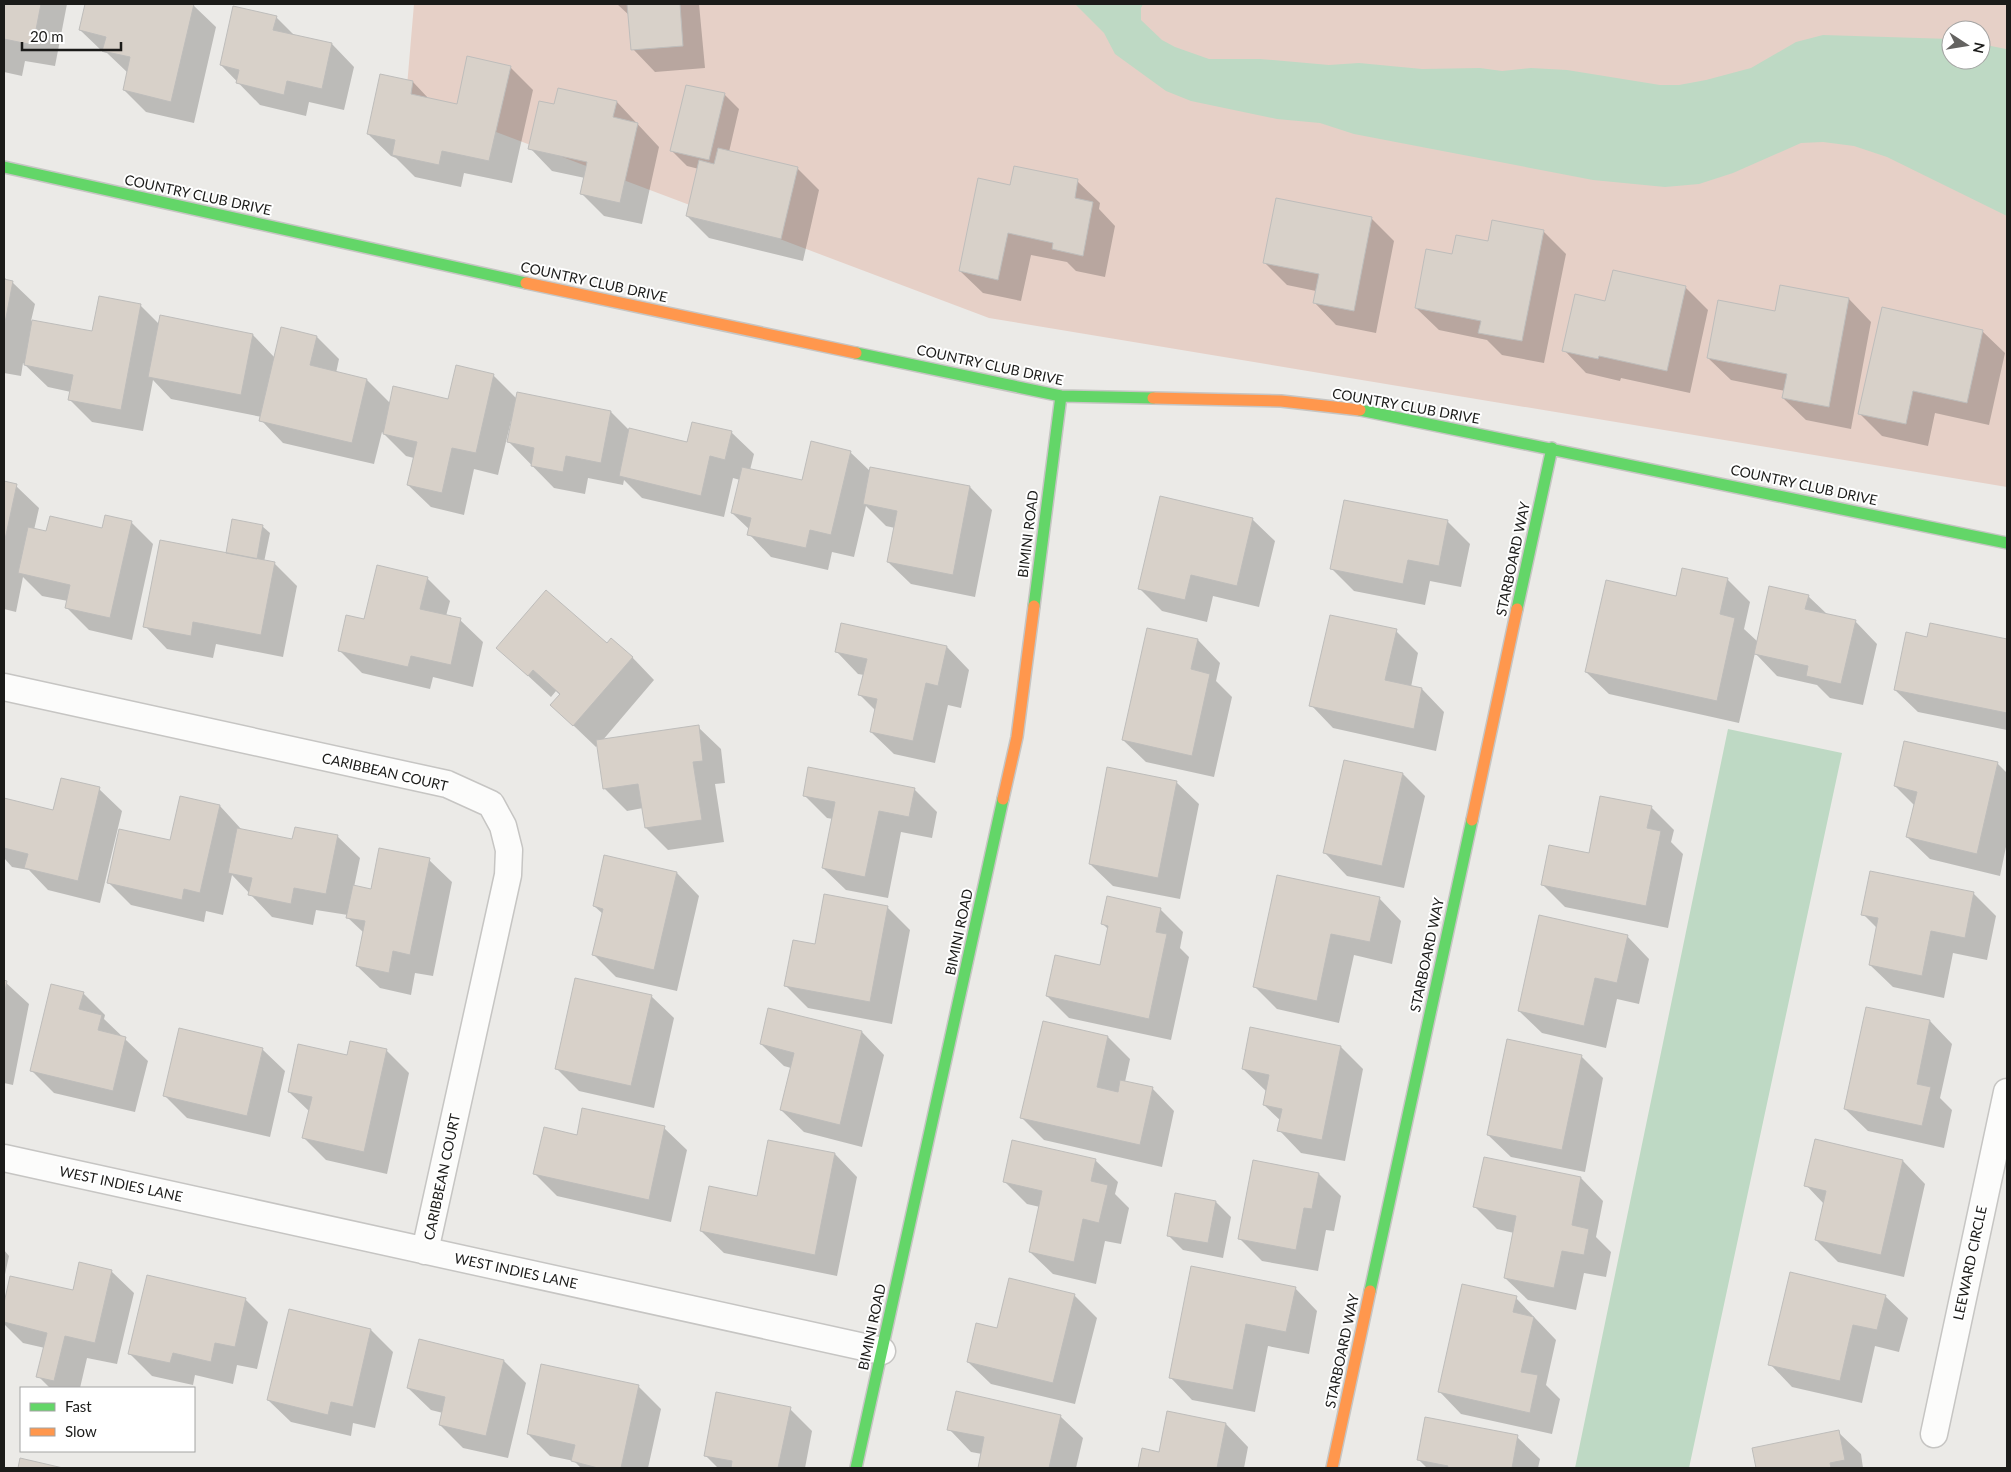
<svg xmlns="http://www.w3.org/2000/svg" width="2011" height="1472" font-family="Lato,sans-serif">
<style>
.green{fill:#e6d0c7;fill-rule:evenodd}
.water{fill:#bed9c4}
.shadow{fill:#0003}
.building{fill:#d8d1c9;stroke:#bebdbb}
.lines{fill:none;stroke-linecap:round;stroke-linejoin:round}
.street-casing{stroke:#c6c5c3;stroke-width:29}
.fast-casing{stroke:#c6c5c3;stroke-width:14}
.slow-casing{stroke:#c6c5c3;stroke-width:14}
.street{stroke:#fcfcfb;stroke-width:26}
.fast{stroke:#63d668;stroke-width:11}
.slow{stroke:#ff974d;stroke-width:11}
.labels{text-anchor:middle;stroke-width:4;stroke-linejoin:round;paint-order:stroke}
.street-label{font-size:14px;fill:#1b1b19;stroke:#fff}
</style>
<rect width="100%" height="100%" fill="#ebeae7"/>
<path class="green" d="M414 4H2007V487L989 318 406 98ZM1951 30H1981V60H1951Z"/>
<path class="water" d="M1075 4H1143L1141 8V20L1162 40 1175 47 1209 59H1260L1329 65 1359 63 1422 69 1480 68 1502 71 1531 68 1567 70 1660 85H1679L1706 80 1751 68 1796 42 1823 35 1951 39V60H1981V44L2006 49 2007 216 1887 157 1854 146 1823 142 1801 143 1733 173 1699 184 1665 187 1593 180 1354 134 1320 123 1277 119 1191 101 1166 91 1115 54 1104 33Z
M1728 729 1842 753 1689 1468H1575Z"/>
<path class="shadow" d="M4 4H67L55 66 25 61 22 76 4 72Z
M86 4H189L193 5 216 27 194 123 146 112 124 90 128 73 107 53 103 52 80 30Z
M617 4H699L705 68 655 72 633 49 630 16Z
M276 17 295 36 332 44 354 67 344 110 309 102 306 116 260 105 221 65Z
M510 67 533 90 512 183 464 173 461 187 415 177 396 158 391 156 368 134 413 82 430 100 458 106Z
M724 94 739 109 729 152 797 168 819 190 803 261 709 238 687 216 699 169 687 166 672 151Z
M617 102 659 147 642 224 604 216 581 193 585 178 552 171 530 148 555 106Z
M1077 181 1100 203 1099 209 1115 226 1105 277 1076 271 1067 262 1031 255 1021 301 983 293 960 271 1011 187Z
M1372 219 1394 241 1376 333 1336 325 1314 302 1316 291 1287 285 1265 263Z
M1543 231 1566 254 1544 363 1502 355 1487 340 1439 330 1416 308 1453 255 1489 243Z
M4 277 8 281 12 282 35 304 31 321 93 333 140 305 159 324 253 335 275 358 317 337 339 359 336 373 367 380 391 404 449 400 493 375 517 399 611 412 630 431 688 443 731 432 754 454 750 470 803 482 850 452 870 471 970 487 992 510 975 597 911 584 888 562 895 528 886 526 866 506 854 557 832 552 828 570 771 557 749 534 750 530 732 513 740 480 733 478 724 517 642 498 624 480 623 485 588 478 585 494 554 488 509 442 513 421H511L498 475 474 469 464 515 431 507 408 485 414 458 406 456 382 432 374 464 283 443 261 420 262 417 171 399 153 380 143 431 92 422 69 399 71 392 48 387 23 363 21 376 4 373Z
M1685 287 1708 310 1690 393 1621 378 1620 381 1586 373 1564 350 1606 303Z
M1849 299 1871 322 1851 429 1806 420 1783 398 1785 391 1731 380 1708 358 1776 312Z
M1982 331 2005 353 1989 425 1935 413 1928 446 1882 436 1860 414Z
M4 483 16 486 39 508 34 530 47 533 103 529 131 522 153 544 132 640 89 630 67 608 68 601 42 596 23 577 16 612 4 609Z
M1252 519 1275 541 1259 607 1213 596 1207 622 1162 611 1140 589Z
M1447 521 1470 544 1461 587 1430 581 1425 605 1354 591 1331 568Z
M262 526 270 533 264 562 275 564 297 586 283 657 216 644 213 658 167 649 145 626Z
M427 578 450 601 446 616 460 620 483 642 473 687 433 677 430 689 362 673 340 651 365 620Z
M1728 580 1750 602 1744 629 1758 642 1808 596 1828 615 1855 621 1877 644 1863 705 1830 698 1817 685 1777 676 1755 653 1739 723 1609 694 1586 672 1677 598Z
M842 624 947 647 969 670 961 708 948 705 935 763 894 754 871 732 876 711 860 695 864 675 858 674 836 651Z
M1931 625 2007 640V730L1918 712 1895 690 1928 638Z
M1148 629 1198 640 1220 663 1216 681 1232 697 1214 777 1146 762 1123 740Z
M1396 631 1418 653 1411 687 1422 689 1444 712 1436 751 1333 728 1311 705Z
M607 645 632 657 654 680 602 741 698 727 721 749 725 783 715 784 724 842 668 850 646 828 643 808 627 811 604 788 598 745 596 747 552 705 560 695 556 691 551 697 498 648Z
M1905 742 1998 764 2007 773V842L2000 876 1930 859 1907 837 1915 806 1895 786Z
M1403 774 1425 796 1404 888 1347 876 1325 853Z
M1176 782 1199 804 1180 899 1113 886 1090 864Z
M99 789 122 811 100 903 48 890 29 870 12 867 4 858V799L54 812Z
M914 789 937 812 932 838 901 832 888 898 846 890 823 868 833 819 827 818 804 795Z
M220 806 242 830 293 840 337 836 360 858 354 887 372 890 429 860 452 882 433 976 415 973 411 995 380 988 357 966 364 933 347 917 348 915 316 910 313 925 272 917 232 875 223 915 206 911 204 922 131 905 109 883Z
M1651 807 1674 830 1671 842 1683 854 1668 928 1565 907 1542 884 1590 854Z
M605 856 677 873 699 896 677 991 616 977 593 954 603 914 594 906Z
M1974 894 1996 916 1987 960 1953 953 1944 998 1893 987 1870 965 1878 929 1863 914Z
M1108 898 1161 910 1183 932 1180 948 1189 957 1171 1040 1069 1018 1047 996 1101 966 1109 930 1103 924Z
M1379 898 1401 921 1392 964 1354 955 1339 1023 1277 1009 1254 986Z
M887 907 910 930 892 1024 808 1008 786 986 816 945Z
M1627 936 1649 959 1639 1004 1617 999 1606 1048 1542 1033 1519 1011Z
M4 981 29 1004 13 1085 4 1083Z
M83 993 105 1015 104 1019 148 1061 135 1112 54 1093 32 1071Z
M651 996 674 1018 654 1108 579 1091 556 1068Z
M1930 1021 1952 1044 1940 1098 1952 1110 1944 1148 1868 1131 1845 1109Z
M1044 1022 1108 1037 1130 1059 1125 1082 1152 1088 1174 1111 1162 1167 1044 1140 1022 1118Z
M862 1032 884 1055 862 1147 804 1132 781 1110 791 1068 784 1066 761 1044Z
M351 1042 387 1051 409 1073 387 1174 326 1160 304 1138 310 1112 289 1092 348 1057Z
M1341 1047 1363 1069 1345 1161 1301 1153 1279 1130 1281 1121 1264 1105 1266 1091 1243 1069Z
M262 1049 285 1071 270 1137 187 1118 165 1096Z
M1581 1056 1603 1078 1585 1172 1511 1157 1488 1135Z
M664 1128 687 1150 671 1222 557 1196 534 1173 578 1136Z
M835 1154 857 1177 837 1276 724 1253 701 1231Z
M1095 1160 1118 1182 1115 1194 1129 1208 1121 1244 1105 1241 1096 1284 1053 1274 1030 1252 1040 1207 1027 1204 1005 1182Z
M1903 1161 1925 1184 1904 1277 1838 1262 1816 1240 1824 1204 1806 1185Z
M1319 1174 1341 1196 1334 1231 1326 1230 1318 1271 1262 1261 1239 1238Z
M1581 1178 1603 1201 1596 1237 1611 1252 1606 1277 1584 1273 1576 1310 1528 1300 1505 1278 1514 1233 1497 1229 1474 1206Z
M1216 1202 1231 1217 1223 1258 1183 1250 1168 1235Z
M4 1250 9 1256 4 1279Z
M111 1271 134 1293 117 1364 87 1358 80 1388H50L38 1376 45 1348 23 1343 4 1324V1309L11 1277 74 1292Z
M1295 1288 1317 1311 1309 1354 1268 1346 1255 1412 1192 1400 1170 1377Z
M1074 1295 1097 1318 1075 1404 991 1384 968 1362 997 1329Z
M1885 1296 1908 1318 1899 1352 1875 1346 1862 1403 1792 1387 1770 1364Z
M1516 1298 1556 1340 1546 1385 1560 1399 1552 1434 1461 1414 1439 1391Z
M245 1299 268 1322 257 1369 237 1365 233 1384 195 1375 193 1385 152 1376 130 1354Z
M371 1330 393 1352 375 1428 353 1423 351 1436 291 1422 268 1400Z
M504 1361 526 1383 508 1458 463 1448 440 1425 443 1413 431 1410 408 1388Z
M638 1386 661 1409 648 1468H581L574 1461 550 1456 528 1434Z
M790 1409 812 1431 805 1468H718L705 1455Z
M1060 1416 1083 1438 1076 1468H979L982 1454 971 1452 949 1429Z
M1226 1424 1248 1447 1244 1468H1139L1143 1450 1160 1453Z
M1838 1432 1861 1454 1863 1468H1758L1754 1449Z
M1517 1437 1540 1459 1538 1468H1427L1418 1459Z"/>
<path class="building" d="M4 4H41L33 45 4 39Z
M85 4H194L171 102 123 90 130 57 102 51 106 37 79 30Z
M627 4H680L683 46 631 50Z
M233 6 277 16 273 30 332 43 322 89 287 81 284 95 236 83 239 70 220 65Z
M467 56 511 66 489 161 442 151 439 165 392 155 395 140 367 134 380 74 413 81 411 94 457 104Z
M686 85 725 93 709 160 670 151Z
M558 88 617 101 613 117 638 123 620 203 580 194 587 162 528 149 539 101 554 104Z
M718 148 798 167 781 239 686 216 699 160 714 164Z
M1014 166 1078 179 1075 198 1093 202 1083 256 1052 249 1053 243 1008 233 998 280 959 271 978 178 1010 185Z
M1276 198 1372 217 1354 311 1313 303 1319 274 1263 263Z
M1492 220 1544 230 1522 341 1478 333 1481 321 1415 308 1426 249 1452 254 1456 235 1488 241Z
M1613 270 1686 286 1667 371 1599 356 1598 359 1562 351 1575 294 1605 301Z
M4 279 13 281 4 328Z
M1780 285 1849 298 1829 407 1782 398 1787 374 1707 358 1718 300 1775 311Z
M99 296 141 304 121 410 68 400 73 375 24 365 32 320 92 331Z
M1882 307 1983 330 1967 403 1913 391 1906 424 1858 414Z
M160 315 253 334 241 395 148 377Z
M281 327 317 336 310 365 367 379 352 443 259 421Z
M456 365 494 374 476 453 452 448 442 493 407 485 417 442 383 434 393 386 448 399Z
M517 392 611 411 601 463 566 456 563 472 531 466 534 448 507 442Z
M692 422 732 431 725 460 710 456 701 496 619 476 629 428 687 442Z
M811 441 851 451 831 535 810 530 806 548 747 535 751 518 731 513 742 467 802 480Z
M870 467 970 486 953 575 887 562 897 511 863 504Z
M4 481 17 484 4 544Z
M1160 496 1253 518 1237 586 1191 575 1185 600 1138 589Z
M1344 500 1448 520 1439 566 1408 560 1403 584 1330 569Z
M105 515 132 521 110 618 65 608 70 585 18 573 28 527 46 531 50 516 102 528Z
M232 519 263 525 257 559 226 553Z
M160 540 275 562 261 635 193 622 191 636 143 627Z
M377 565 428 577 420 609 461 618 451 665 411 656 408 667 338 651 346 615 364 619Z
M1682 568 1728 578 1720 614 1735 618 1717 701 1585 672 1606 580 1676 596Z
M1769 586 1809 595 1805 609 1856 620 1841 684 1806 676 1808 666 1754 654Z
M546 590 607 643 611 638 633 657 573 726 550 705 560 694 533 670 528 676 496 648Z
M1330 615 1397 629 1385 680 1422 688 1414 729 1309 706Z
M841 623 947 646 938 686 926 683 913 741 870 732 877 699 858 695 867 659 835 652Z
M1930 623 2007 639V713L1894 690 1906 632 1927 637Z
M1147 628 1198 639 1191 669 1210 674 1192 756 1122 740Z
M699 725 703 761 693 762 702 820 645 828 638 784 603 789 596 740Z
M1904 741 1998 762 1977 854 1906 837 1917 792 1894 786Z
M1344 760 1403 773 1382 866 1323 853Z
M808 767 915 788 909 817 879 811 865 877 822 868 835 802 803 796Z
M1107 767 1177 781 1158 878 1089 864Z
M61 778 100 787 78 881 24 868 28 854 4 848V798L53 810Z
M180 796 220 805 200 893 184 889 182 900 107 883 119 829 170 840Z
M1600 796 1652 806 1647 828 1661 831 1646 906 1541 885 1549 845 1589 853Z
M295 827 338 835 326 894 294 888 291 904 248 895 252 878 228 873 237 828 292 839Z
M379 848 430 858 410 955 393 951 389 973 356 966 365 921 346 918 353 885 371 889Z
M604 855 677 872 654 970 592 955 603 909 593 906Z
M1870 871 1974 892 1965 938 1931 931 1922 976 1869 965 1878 918 1861 915Z
M1277 875 1380 897 1370 942 1331 934 1317 1001 1253 987Z
M824 894 888 906 870 1002 784 986 793 940 815 944Z
M1107 896 1161 908 1156 932 1167 934 1149 1019 1046 996 1055 955 1100 965 1108 926 1101 924Z
M1539 915 1628 935 1617 983 1595 978 1584 1026 1518 1011Z
M575 978 652 995 631 1086 555 1069Z
M4 980 7 981 4 997Z
M51 984 84 992 79 1009 102 1015 98 1030 126 1037 113 1091 30 1071Z
M1866 1007 1930 1020 1917 1084 1931 1087 1922 1126 1844 1109Z
M768 1008 862 1031 840 1125 780 1110 794 1053 760 1044Z
M1043 1021 1108 1036 1097 1087 1118 1092 1120 1080 1153 1087 1140 1145 1020 1118Z
M1250 1027 1341 1046 1322 1140 1277 1131 1282 1109 1263 1105 1269 1075 1242 1069Z
M179 1028 263 1048 247 1116 163 1096Z
M1507 1039 1582 1055 1562 1150 1487 1135Z
M350 1041 387 1049 364 1152 302 1138 312 1097 288 1092 298 1044 347 1055Z
M582 1108 665 1126 649 1200 533 1174 544 1127 577 1135Z
M1815 1139 1903 1160 1881 1255 1815 1240 1826 1191 1804 1186Z
M768 1140 835 1153 815 1255 700 1231 709 1186 757 1196Z
M1012 1140 1096 1159 1091 1181 1108 1185 1099 1223 1083 1219 1074 1262 1029 1252 1042 1191 1003 1182Z
M1484 1157 1581 1177 1572 1225 1589 1229 1584 1255 1562 1251 1554 1288 1504 1278 1516 1216 1473 1207Z
M1253 1160 1319 1173 1312 1209 1304 1208 1296 1250 1238 1239Z
M1175 1193 1216 1201 1208 1243 1167 1236Z
M79 1262 112 1270 95 1343 65 1336 54 1381 36 1377 47 1333 4 1322V1303L10 1276 73 1290Z
M1191 1266 1296 1287 1286 1332 1246 1324 1233 1390 1169 1378Z
M1790 1272 1886 1295 1877 1330 1853 1325 1840 1381 1768 1365Z
M147 1275 246 1298 235 1347 215 1343 211 1362 173 1353 170 1363 128 1354Z
M1009 1278 1075 1294 1053 1383 967 1362 976 1323 997 1328Z
M1462 1284 1517 1296 1513 1312 1534 1317 1521 1372 1538 1375 1530 1413 1438 1392Z
M289 1309 371 1329 353 1407 331 1402 328 1415 267 1400Z
M419 1339 504 1360 486 1436 439 1425 445 1397 407 1388Z
M541 1364 639 1385 621 1468H598L571 1461 575 1445 527 1434Z
M956 1391 1061 1415 1049 1468H978L984 1437 947 1430Z
M716 1392 791 1407 778 1468H731L732 1461 704 1456Z
M1167 1411 1226 1423 1217 1468H1138L1142 1448 1159 1452Z
M1425 1417 1518 1435 1512 1468H1447L1448 1466 1417 1460Z
M1839 1430 1845 1460 1830 1463 1831 1468H1756L1752 1448Z
M20 1458 63 1468H18Z"/>
<g class="lines">
<defs>
<path id="street" d="M4 687 447 784 491 804 503 826 509 850 508 875 425 1251
M4 1158 882 1351
M1934 1434 2007 1092"/>
<path id="fast" d="M4 167 526 283
M856 353 1061 396 1153 398
M1360 410 2007 543
M1034 606 1061 396
M1517 609 1552 448
M1370 1291 1472 820
M856 1468 1003 799"/>
<path id="slow" d="M526 283 856 353
M1153 398 1281 401 1360 410
M1003 799 1017 737 1034 606
M1472 820 1517 609
M1332 1468 1370 1291"/>
</defs>
<use href="#street" class="street-casing"/>
<use href="#fast" class="fast-casing"/>
<use href="#slow" class="slow-casing"/>
<use href="#street" class="street"/>
<use href="#fast" class="fast"/>
<use href="#slow" class="slow"/>
</g>
<g class="labels">
<g class="street-label">
<text transform="translate(198 195) rotate(12)" y="5">COUNTRY CLUB DRIVE</text>
<text transform="translate(594 282) rotate(12)" y="5">COUNTRY CLUB DRIVE</text>
<text transform="translate(990 365) rotate(12)" y="5">COUNTRY CLUB DRIVE</text>
<text transform="translate(1406 406) rotate(10)" y="5">COUNTRY CLUB DRIVE</text>
<text transform="translate(1804 485) rotate(12)" y="5">COUNTRY CLUB DRIVE</text>
<text transform="translate(1028 534) rotate(-83)" y="5">BIMINI ROAD</text>
<text transform="translate(1513 559) rotate(-78)" y="5">STARBOARD WAY</text>
<text transform="translate(385 772) rotate(13)" y="5">CARIBBEAN COURT</text>
<text transform="translate(959 932) rotate(-78)" y="5">BIMINI ROAD</text>
<text transform="translate(1427 955) rotate(-78)" y="5">STARBOARD WAY</text>
<text transform="translate(442 1177) rotate(-78)" y="5">CARIBBEAN COURT</text>
<text transform="translate(121 1184) rotate(12)" y="5">WEST INDIES LANE</text>
<text transform="translate(1970 1263) rotate(-78)" y="5">LEEWARD CIRCLE</text>
<text transform="translate(516 1271) rotate(12)" y="5">WEST INDIES LANE</text>
<text transform="translate(872 1327) rotate(-78)" y="5">BIMINI ROAD</text>
<text transform="translate(1342 1351) rotate(-78)" y="5">STARBOARD WAY</text>
</g>
</g>
<rect width="2011" height="1472" fill="none" stroke="#1b1b19" stroke-width="10"/>
<rect x="20" y="1387" width="175" height="65" fill="#ffffff" stroke="#a4a4a3"/>
<rect x="30" y="1403" width="25" height="8" fill="#63d668" stroke="#a4a4a3"/>
<text x="65" y="1412" font-size="15" fill="#1b1b19">Fast</text>
<rect x="30" y="1428" width="25" height="8" fill="#ff974d" stroke="#a4a4a3"/>
<text x="65" y="1437" font-size="15" fill="#1b1b19">Slow</text>
<g transform="translate(1966 45) rotate(102)"><circle r="24" fill="#ffffff" stroke="#a4a4a3"/>
<path d="M0-4L9 19L0 12L-9 19Z" fill="#646361"/>
<text y="-8" font-size="14" font-weight="bold" text-anchor="middle" fill="#1b1b19">N</text>
</g>
<path d="M22 42v8h99v-8" fill="none" stroke="#1b1b19" stroke-width="2.5"/>
<text x="30" y="42" font-size="15" fill="#1b1b19" stroke="#ffffff" stroke-width="4" paint-order="stroke">20 m</text>
</svg>
